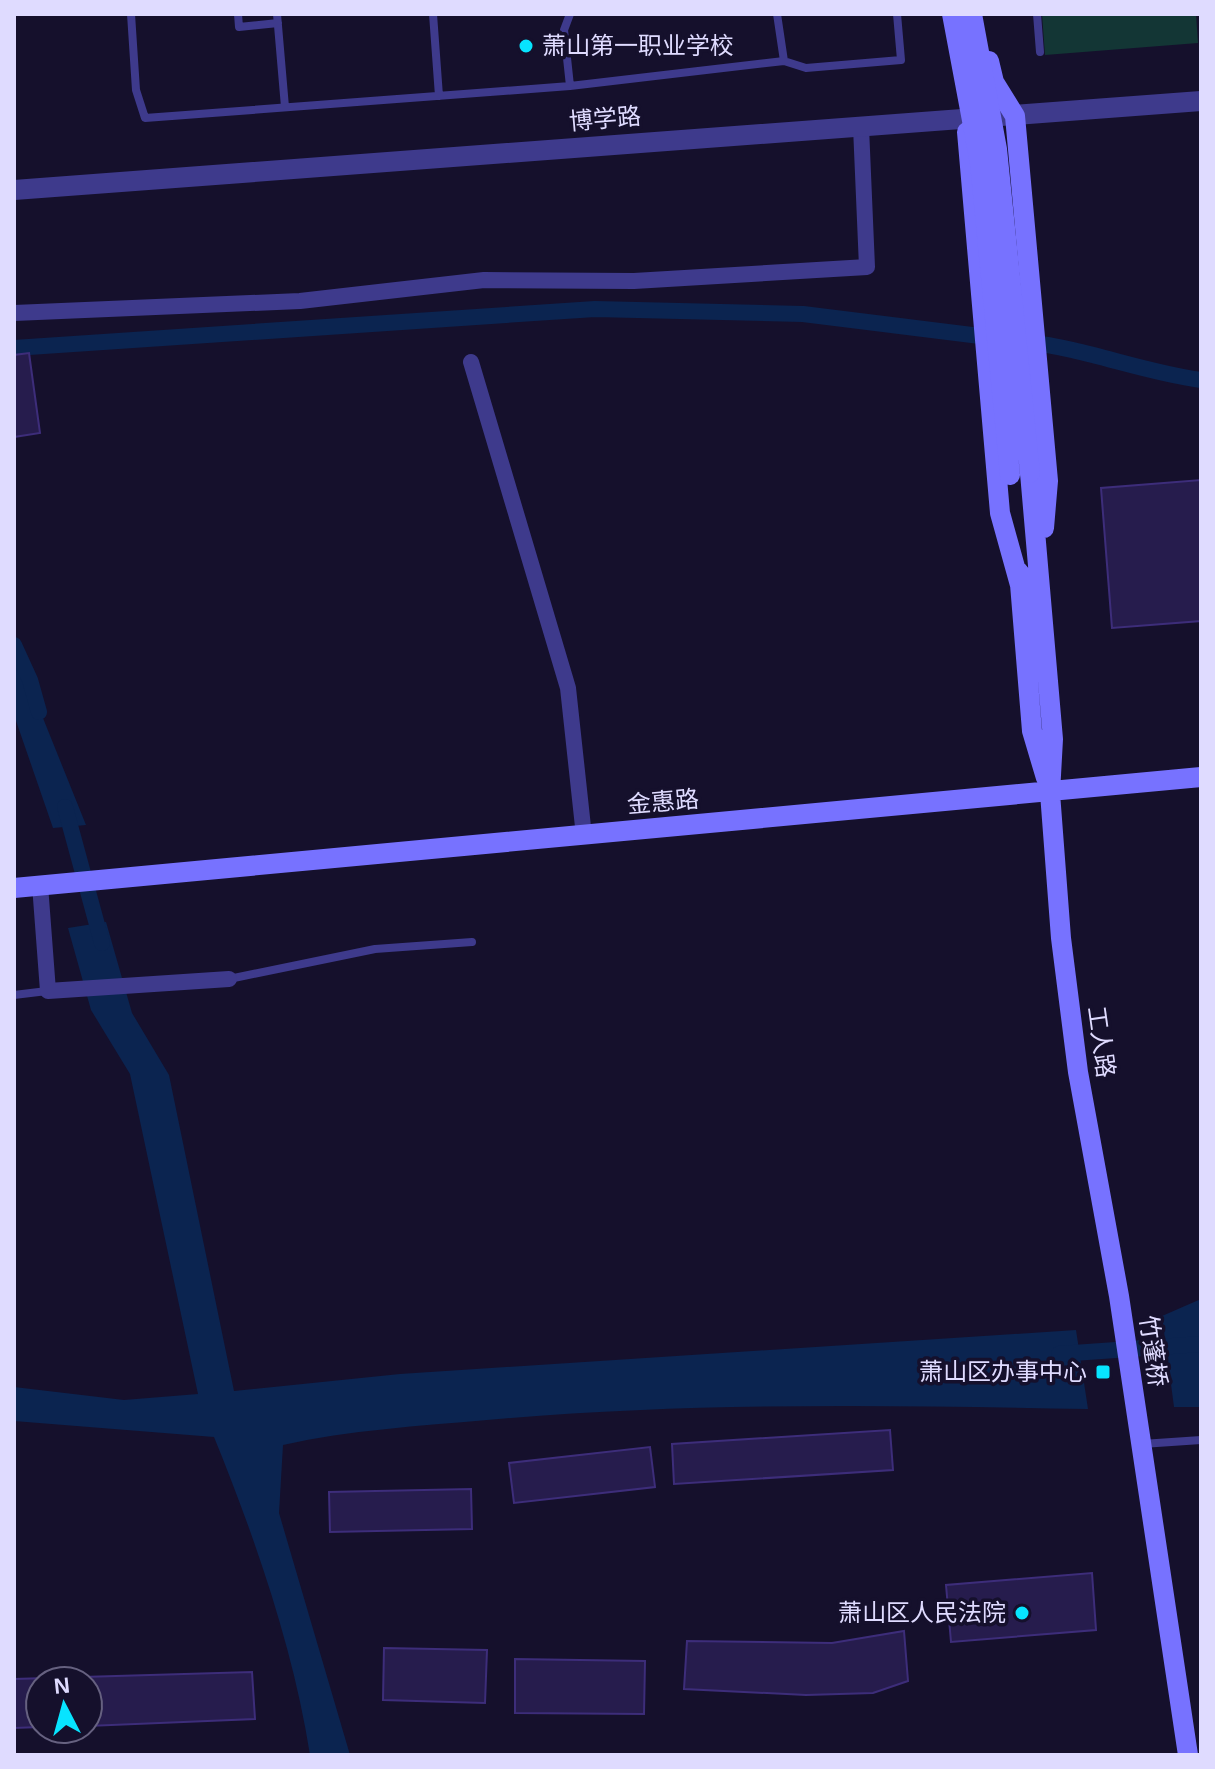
<svg xmlns="http://www.w3.org/2000/svg" width="1215" height="1769" font-family="Helvetica,'Noto Sans SC',sans-serif">
<style>
.green{fill:#133635}
.water{fill:#0b2450}
.lines{fill:none;stroke-linecap:round;stroke-linejoin:round}
.canal{stroke:#0b2450;stroke-width:16}
.building{fill:#261c4d;stroke:#3d2d7a;stroke-width:2}
.service{stroke:#3e3a8c;stroke-width:8}
.minor{stroke:#3e3a8c;stroke-width:16}
.tertiary{stroke:#3e3a8c;stroke-width:20}
.secondary{stroke:#7772ff;stroke-width:20}
.secondary-bridge{stroke:#7772ff;stroke-width:20}
.poi-dot{fill:#07e4ff;stroke:#15102c;stroke-width:3}
.labels{text-anchor:middle;stroke-width:7;stroke-linejoin:round;paint-order:stroke}
.poi-label{font-size:24px;fill:#dfdbff;stroke:#15102c;text-anchor:end}
.street-label{font-size:24px;fill:#dfdbff;stroke:#15102c}
</style>
<rect width="100%" height="100%" fill="#15102c"/>
<path class="green" d="M1042 14H1196L1198 43 1045 55Z"/>
<path class="water" d="M14 646 86 825 53 828 14 715Z
M106 922 132 1013 169 1075 234 1391 400 1374 1076 1330 1088 1409C887 1405 688 1402 487 1420 419 1426 350 1430 283 1445L279 1513 350 1755H310C294 1650 254 1535 214 1437L14 1421V1387L124 1400 198 1394 130 1074 91 1010 68 928Z
M1201 1299V1407H1174L1162 1316Z"/>
<g class="lines">
<path class="canal" d="M1027 342C1087 349 1142 372 1201 380
M14 348 595 309 803 314 996 338
M14 645 30 680 39 712
M65 807 102 943
M1059 1354 1201 1344"/>
</g>
<path class="building" d="M29 353 40 433 14 437V355Z
M1201 480V621L1112 628 1101 488Z
M890 1430 893 1470 674 1484 672 1444Z
M650 1447 655 1487 514 1503 509 1463Z
M471 1489 472 1529 330 1532 329 1492Z
M1092 1573 1096 1630 951 1642 946 1585Z
M904 1631 908 1681 873 1693 806 1695 684 1689 687 1641 832 1643Z
M384 1648 487 1650 485 1703 383 1700Z
M515 1659 645 1661 644 1714 515 1713Z
M252 1672 255 1719 88 1726V1681H40V1727L14 1728V1679Z"/>
<g class="lines">
<path class="service" d="M131 14 136 90 145 118 570 86 784 61 806 68 901 60 897 14
M238 14 239 27 278 23
M277 14 285 107
M433 14 439 96
M570 14 564 30 570 86
M777 14 784 61
M1037 14 1040 52
M229 979 375 949 472 942
M14 995 47 991
M1142 1444 1201 1440"/>
<path class="minor" d="M14 313 300 301 484 280 634 281 867 267 861 127
M471 362 568 688 584 836
M40 885 48 991 229 979"/>
<path class="tertiary" d="M14 190 1201 101"/>
<path class="secondary" d="M989 61 994 82 1015 116 1048 481 1044 528
M967 132 1000 513 1020 585
M1030 473 1053 739 1050 793 1061 938 1078 1072 1119 1296 1188 1755
M1019 572 1032 731 1046 778
M14 888 1201 777"/>
<path class="secondary-bridge" d="M952 14 980 163 1010 475
M972 14 997 149 1030 473"/>
</g>
<g class="poi-dot">
<circle cx="526" cy="46" r="8"/>
<rect x="1095" y="1364" width="16" height="16" rx="4"/>
<circle cx="1022" cy="1613" r="8"/>
</g>
<g class="labels">
<g class="poi-label">
<text x="542" y="54" text-anchor="start">萧山第一职业学校</text>
<text x="1087" y="1380">萧山区办事中心</text>
<text x="1006" y="1621">萧山区人民法院</text>
</g>
<g class="street-label">
<text transform="translate(605 119) rotate(-5)" y="8">博学路</text>
<text transform="translate(663 802) rotate(-5)" y="8">金惠路</text>
<text transform="translate(1101 1042) rotate(82)" y="8">工人路</text>
<text transform="translate(1153 1351) rotate(82)" y="8">竹蓬桥</text>
</g>
</g>
<rect width="1215" height="1769" fill="none" stroke="#dfdbff" stroke-width="32"/>
<g transform="translate(64 1705) rotate(354)"><circle r="38" fill="#15102c" stroke="#666180" stroke-width="2"/>
<path d="M0-6L14 30L0 20L-14 30Z" fill="#07e4ff"/>
<text y="-12" font-size="22" font-weight="bold" text-anchor="middle" fill="#dfdbff">N</text>
</g>
</svg>
